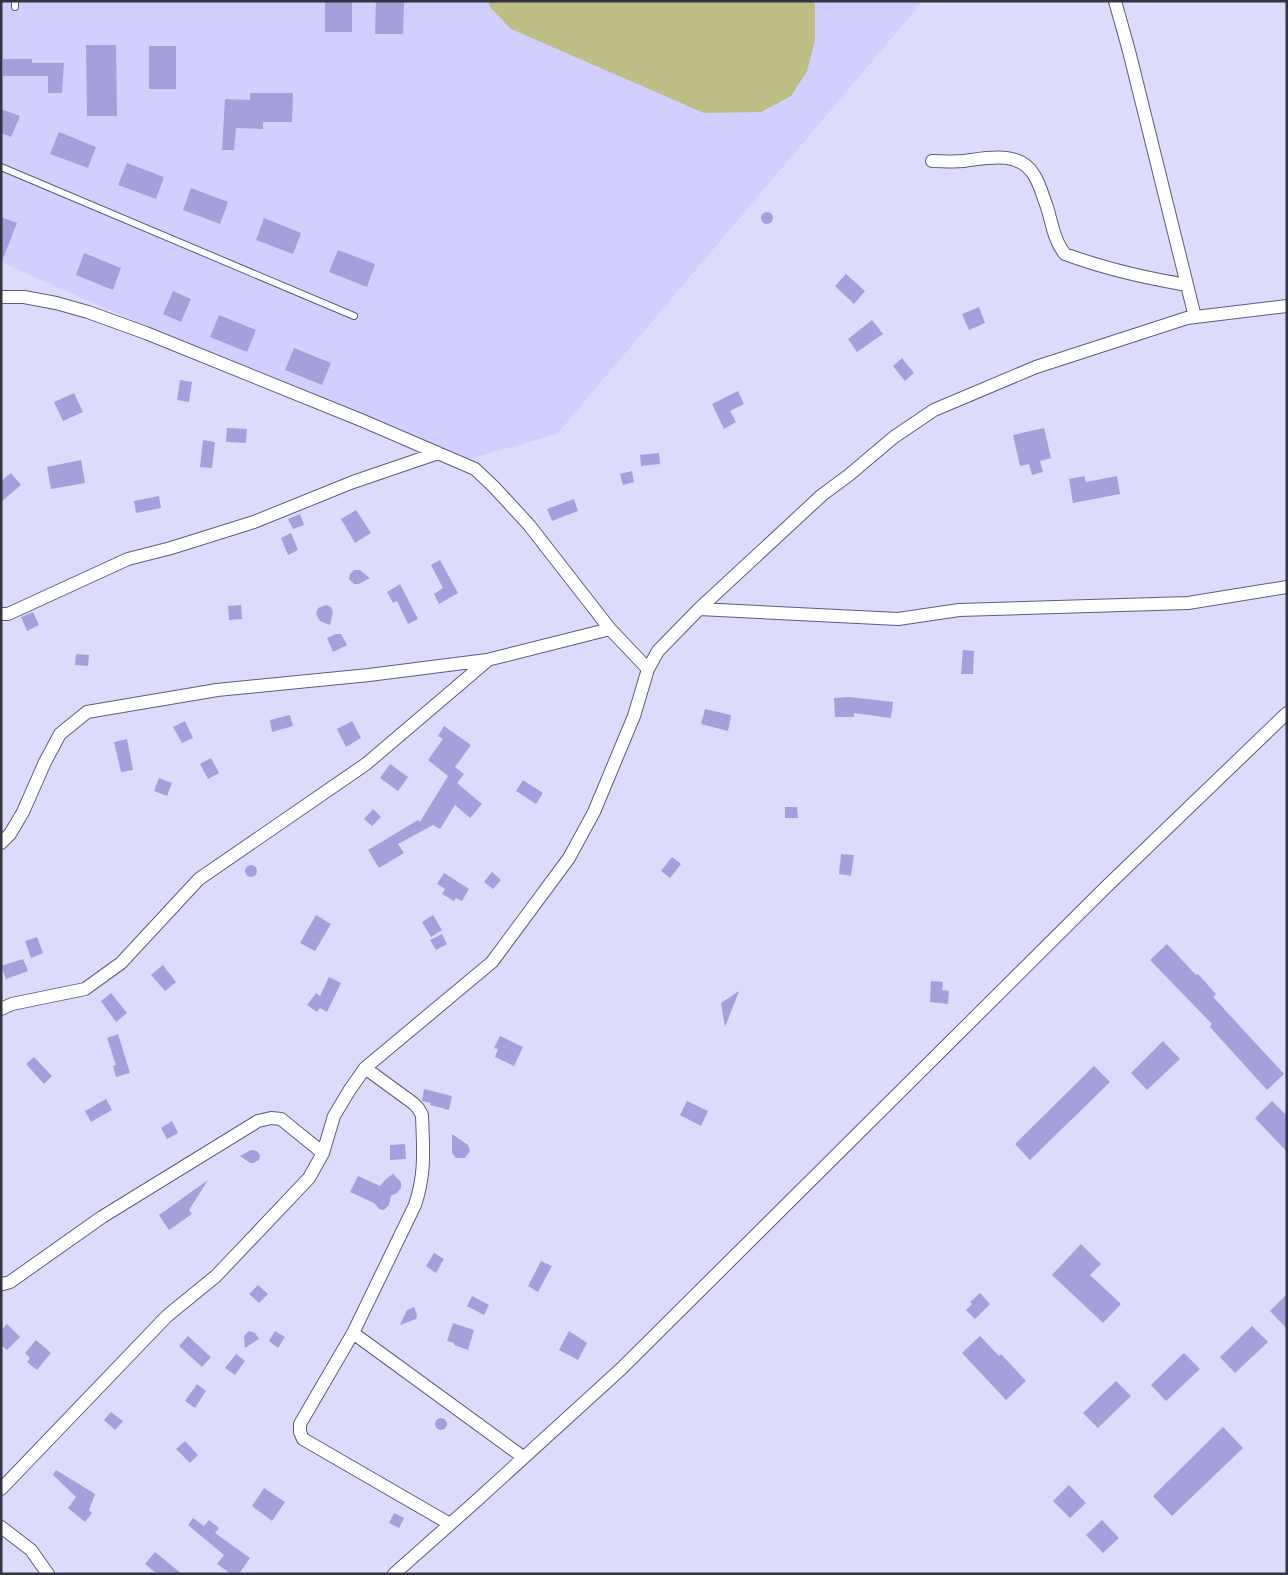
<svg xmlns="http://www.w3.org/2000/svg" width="1288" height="1575" font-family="'Source Serif 4',serif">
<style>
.built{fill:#d1cffd}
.green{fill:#bfbd86}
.building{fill:#a4a0dc}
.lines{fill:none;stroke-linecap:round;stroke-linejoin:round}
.service-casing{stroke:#5f5d7f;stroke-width:8}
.minor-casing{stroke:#5f5d7f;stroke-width:14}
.service{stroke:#fff;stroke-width:6}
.minor{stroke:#fff;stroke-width:12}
</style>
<rect width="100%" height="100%" fill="#dcdbfb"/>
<path class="built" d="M1 1H923L557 434 455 463 1 262Z"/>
<path class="green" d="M488 1H813L815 5V40L807 71 791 96 761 112 704 113 511 29 490 7Z"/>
<path class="building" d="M325 1H352V32H325Z
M376 1H404L403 34H375Z
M86 45H116L117 116H87Z
M149 46H176V89H149Z
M3 59H32V63H64L62 93H48V76H3Z
M250 93H293L292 122H263V129L236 128 234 150H222L225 99 250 100Z
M1 109 20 116 11 137 1 133Z
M59 132 96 147 88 168 50 154Z
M127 163 164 177 156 199 118 185Z
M191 188 228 202 220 224 183 210Z
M761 218a6 6 0 1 1 12 0a6 6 0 1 1-12 0Z
M1 217 17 223 2 261H1Z
M264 218 301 233 293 254 256 240Z
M338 250 375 264 367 287 329 272Z
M84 253 121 268 113 290 76 275Z
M846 274 865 291 854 304 835 286Z
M173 291 191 299 181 322 163 314Z
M979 307 985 323 969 330 962 314Z
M219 315 256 330 247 352 210 337Z
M872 320 883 334 857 352 848 339Z
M294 348 331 363 322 385 285 370Z
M902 358 914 373 905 381 893 366Z
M180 380 192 382 189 402 177 400Z
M738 391 744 404 730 411 736 422 724 429 712 404Z
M74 393 83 412 63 421 54 402Z
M227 428 247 429 246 443 226 442Z
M1044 428 1051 458 1040 461 1043 472 1032 475 1029 464 1020 466 1013 435Z
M203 440 215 442 212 468 200 467Z
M659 453 660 464 641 466 640 455Z
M81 460 85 483 51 489 47 467Z
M632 471 634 482 623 485 620 474Z
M11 473 21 485 1 502V481Z
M1084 476 1086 482 1117 476 1120 494 1073 503 1069 479Z
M159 496 161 508 136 513 134 501Z
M574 499 578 511 552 521 547 509Z
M356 510 371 533 355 543 341 519Z
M300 514 304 525 293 529 288 519Z
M291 533 298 550 288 555 281 538Z
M440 560 458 593 439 604 434 594 443 588 431 565Z
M354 570H360L370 578 359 584H354L349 579 350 574Z
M400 584 418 619 408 624 397 601 393 603 387 592Z
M241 605 242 619 229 620 228 606Z
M326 605 331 607 333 612 330 625 320 621 316 614 318 608Z
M33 612 39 625 27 631 21 617Z
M336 634H341L347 645 333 652 327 638Z
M963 650 974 651 973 674H961Z
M76 654 89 655 88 666 75 665Z
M849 697 893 702 891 718 854 713V717H835L834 698Z
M705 709 731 715 728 731 701 724Z
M290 715 293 726 272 732 270 720Z
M185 721 193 738 182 743 173 727Z
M352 721 361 738 346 747 337 729Z
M444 726 471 745 455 767 464 774 457 783 482 804 470 818 455 805 440 829 433 825 398 844 404 853 379 868 368 850 418 820 420 822 448 776 428 760 443 739 438 736Z
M127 739 133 770 121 772 114 742Z
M211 758 219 773 208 779 200 764Z
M390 764 408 777 398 791 380 778Z
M159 778 172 783 167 796 154 791Z
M523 780 543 793 536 804 516 791Z
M785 807H797L798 818H785Z
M373 809 381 817 372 826 364 819Z
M841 854 854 855 851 876 839 874Z
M672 857 681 864 670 878 661 871Z
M245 871a6 6 0 1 1 12 0a6 6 0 1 1-12 0Z
M492 872 501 880 493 889 484 882Z
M444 873 469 889 462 901 456 898 454 901 442 894 445 889 437 884Z
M316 915 331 924 315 951 300 943Z
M433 915 442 930 431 937 422 922Z
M442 934 447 944 436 950 430 940Z
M37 937 43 953 31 958 25 941Z
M1167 944 1196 975 1198 974 1216 994 1213 997 1284 1074 1267 1090 1210 1027 1212 1024 1150 960Z
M23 959 28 971 6 979 1 966Z
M163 965 176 982 165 991 151 975Z
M329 977 341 983 327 1012 320 1008 317 1012 307 1005 316 993 320 996Z
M931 981 943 982 942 990 949 991 948 1004 930 1002Z
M739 991 725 1027 721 1003Z
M111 993 127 1013 116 1022 101 1001Z
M118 1034 130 1073 116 1077 113 1066 116 1065 107 1038Z
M500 1036 523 1047 514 1066 495 1057 498 1049 494 1048Z
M1163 1041 1180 1059 1147 1090 1131 1073Z
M34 1057 52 1076 44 1084 26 1064Z
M1094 1066 1110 1082 1030 1160 1015 1144Z
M424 1089 452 1096 449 1110 430 1105 431 1103 422 1101Z
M106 1099 112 1110 91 1122 85 1111Z
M687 1101 708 1111 701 1126 680 1115Z
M1272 1101 1287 1116V1152L1255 1118Z
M172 1121 178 1133 167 1139 161 1128Z
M452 1134 468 1145 470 1151 465 1158H456L452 1153Z
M405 1144 406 1159 390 1160V1145Z
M251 1150 257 1151 260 1155 259 1160 254 1163H250L240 1156Z
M393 1174 401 1182V1188L397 1193 391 1196 389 1205 384 1210 379 1209 374 1203 350 1192 358 1176 380 1186 386 1179Z
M208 1180 189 1210 192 1214 169 1230 159 1215Z
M1081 1244 1101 1264 1090 1275 1121 1304 1103 1323 1052 1275Z
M434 1253 444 1259 436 1273 426 1266Z
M541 1261 552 1266 538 1292 528 1286Z
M258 1285 268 1294 259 1303 249 1294Z
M980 1293 990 1304 975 1319 966 1310 972 1304 970 1302Z
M1287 1294V1329L1270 1311Z
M472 1296 489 1305 484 1315 467 1306Z
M414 1307 417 1315 416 1319 400 1325 407 1310Z
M453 1323 474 1330 468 1350 454 1345V1343L447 1341Z
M7 1324 20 1337 7 1350 1 1345V1330Z
M1252 1326 1268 1342 1235 1373 1220 1357Z
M249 1331 255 1333 259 1339 245 1348 244 1336Z
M275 1331 285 1337 278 1348 269 1341Z
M569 1331 587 1343 578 1360 559 1350Z
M188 1336 211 1357 202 1367 179 1346Z
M980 1336 999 1356 1001 1354 1026 1381 1006 1400 962 1353Z
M36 1340 51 1353 37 1370 27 1362 30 1358 25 1353Z
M1184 1353 1200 1369 1166 1401 1151 1385Z
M236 1354 245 1361 235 1375 225 1368Z
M1116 1381 1131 1396 1098 1428 1083 1413Z
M197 1384 206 1391 195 1408 185 1401Z
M111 1412 123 1421 115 1430 104 1420Z
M435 1424a6 6 0 1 1 12 0a6 6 0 1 1-12 0Z
M1223 1427 1243 1448 1172 1516 1153 1496Z
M185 1441 198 1455 190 1463 176 1449Z
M56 1470 95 1494 89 1510 92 1513 85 1522 68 1508 76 1497 53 1475Z
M1069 1485 1086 1503 1070 1518 1053 1501Z
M264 1488 285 1502 272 1521 252 1506Z
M394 1513 404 1518 399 1528 389 1523Z
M193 1518 204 1526 209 1520 219 1528 215 1533 250 1558 239 1574H231L217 1564 224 1555 188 1525Z
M1102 1520 1119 1538 1103 1553 1086 1535Z
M155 1552 182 1574H157L145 1564Z"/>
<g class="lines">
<defs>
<path id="service" d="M15 7V1
M1 167 354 316"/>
<path id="minor" d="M1115 1 1129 51 1195 317
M932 161C942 161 953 162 963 161 987 158 1019 150 1034 175 1040 184 1043 197 1047 207 1052 223 1054 241 1065 254 1105 269 1145 278 1187 285
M1 297H24L56 303 88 312 146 333 361 420 475 469 494 487 529 525 610 629 648 669
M699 609 898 619 959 610 1188 603 1287 587
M1 614H8L128 559 171 548 254 522 353 482 438 453
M1 843 10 834 23 812 45 762 60 734 87 712 217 690 369 675 487 660 610 629
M1 1009 12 1004 85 989 121 963 199 879 366 764 487 661
M365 1068 413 1103 418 1108 422 1115C423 1148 426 1172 415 1205L353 1333 300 1424V1432L303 1439 450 1524
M1 1283 3 1284 10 1282 102 1217 258 1121 271 1118 281 1119 323 1153
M353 1333 523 1457
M1 1489 167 1316 216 1276 309 1178 323 1153 334 1116 349 1091 365 1068 492 962 569 858 594 812 634 716 648 669 658 651 699 609 822 495 849 475 894 437 934 410 1036 367 1187 318 1287 306
M1 1527 31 1550 48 1574
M394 1574 475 1502 621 1369 1106 887 1287 713"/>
</defs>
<use href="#service" class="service-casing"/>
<use href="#minor" class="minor-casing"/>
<use href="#service" class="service"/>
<use href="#minor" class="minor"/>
</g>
<rect width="1288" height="1575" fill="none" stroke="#333342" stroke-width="5"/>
</svg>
